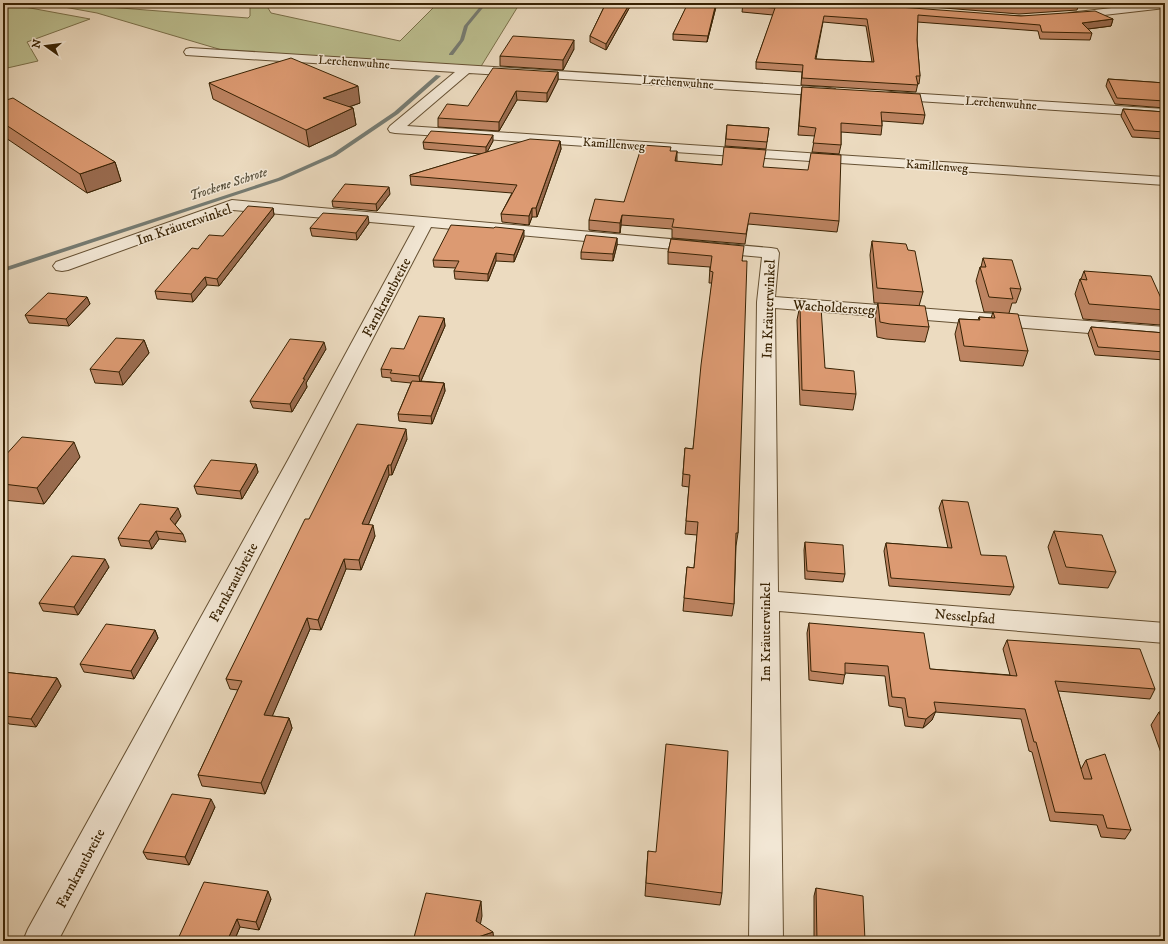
<svg xmlns="http://www.w3.org/2000/svg" width="1168" height="944" font-family="'IM FELL DW Pica',serif">
<style>
.green{fill:#bcbf90;stroke:#7a704a}
.lines{fill:none;stroke-linecap:round;stroke-linejoin:round}
.stream{fill:#767c73;fill-rule:evenodd}
.minor-casing{stroke:#655032;stroke-width:2}
.minor{fill:#f3e8d6;fill-rule:evenodd}
.wall{fill:#bd8462;stroke:#382203;fill-rule:evenodd}
.shaded-wall{fill:#9a6c50;stroke:#382203}
.building{fill:#dc9a72;stroke:#382203;fill-rule:evenodd}
.labels{text-anchor:middle;stroke-width:3;stroke-linejoin:round;paint-order:stroke}
.far-street-label{font-size:12px;fill:#382203;stroke:#f3e8d6}
.far-water-label{font-size:13px;font-style:italic;fill:#574f3b;stroke:#f3e8d6}
.street-label{font-size:14px;fill:#382203;stroke:#f3e8d6}
</style>
<rect width="100%" height="100%" fill="#ecdbc0"/>
<filter id="stains"><feTurbulence type="fractalNoise" baseFrequency=".005" numOctaves="4"/><feColorMatrix values="0 0 0 0 .2 0 0 0 0 .09 0 0 0 0 .02 0 0 0 .5 -.17"/></filter>
<radialGradient id="worn" r=".72"><stop offset=".6" stop-color="#630" stop-opacity="0"/><stop offset="1" stop-color="#630" stop-opacity=".3"/></radialGradient>
<path class="green" d="M3 3 90 19 27 42 38 61 3 69Z
M57 3 248 18 250 16V3H265L271 13 400 41 438 3H520L480 68 222 50 97 13 64 7Z"/>
<g class="lines">
<path class="stream" d="M483 3H487L468 26 464 40 453 55H449V54L460 40 464 26Z
M436 75 441 76 398 114 336 156 282 180 3 272V268L278 178 332 154 394 112Z"/>
<defs>
<path id="minor" d="M1154 3H1165V8L1069 19 1064 16 1069 13Z
M190 48 830 88 835 89 836 92 835 95 830 96 469 73 407 126 1165 177V185L395 133 390 132 388 129 390 126 455 72 186 55 184 52 186 49Z
M891 92 1165 109V117L886 99 885 96 886 93Z
M232 200 771 248 777 249 779 253 775 297 1165 327V339L775 308 778 592 1165 623V643L779 611 783 941H749L757 302 762 257 431 227 58 941H23L28 929 288 460 415 226 233 210 68 270 62 271 56 270 53 266 56 262Z"/>
</defs>
<use href="#minor" class="minor-casing"/>
<use href="#minor" class="minor"/>
</g>
<path class="wall" d="M606 3H632L606 50 590 42V36Z
M673 3H717L707 42 673 40V34L688 4Z
M743 3 1021 16 1113 19 1111 26 1088 29 1092 33 1090 40 1040 39 1038 31 917 22V40L920 76 919 84 918 83 916 92 801 85 802 72 756 69V62L773 15 742 12ZM823 22 866 26 872 62 816 59Z
M882 3H1077L1079 4 1077 10 1019 14Z
M574 49 563 70 500 66V56Z
M558 72V80L547 102 517 100 499 131 438 127V118Z
M1108 79 1165 83V108L1115 104 1106 86Z
M209 83 360 103 349 107 353 108 356 125 309 147 213 99Z
M802 87 925 115 923 124 882 121V126L881 135 841 132V145L839 154 812 152 815 136 798 135 801 95Z
M3 101 115 162 121 181 87 193 3 136Z
M1123 109 1165 112V139L1132 137 1121 116Z
M727 125 769 128 766 149 725 146Z
M493 141 487 152 560 141 561 149 537 217H532L529 225 502 222 501 214 512 193 411 185 410 175 481 154 424 149 423 142Z
M671 151 677 162 722 165 763 167 839 221 837 232 748 224 745 244 672 238V229L621 225 620 233 589 230V220L624 202Z
M390 194 377 211 333 207 332 201Z
M273 208 274 215 219 286 207 285 193 302 157 299 155 291 198 249 223 236Z
M369 223 357 240 312 236 310 228Z
M524 237 514 262 496 261 488 281 455 279 454 271 456 268 434 267 433 260Z
M617 238V245L613 261 581 259V252Z
M671 239 743 261 738 533 736 546 734 604 732 616 683 611 687 567 694 568 697 535 685 534 689 487 682 486 685 448 693 449 712 283H709L710 267 668 264V252Z
M872 241 908 250 923 292 919 306 929 327 925 342 886 339 877 337 875 317 878 303H874L870 255Z
M983 258 1021 289 1016 303H1012L1009 313 1028 351 1023 366 960 361 955 334 959 319 978 320 979 317 991 318 993 312H984L976 281 980 267H981Z
M1084 271 1165 307V314L1160 325 1083 319 1075 294 1080 279H1081Z
M87 297 90 304 69 326 29 323 25 315Z
M800 305 825 368 856 394 853 410 800 405 797 320Z
M444 318 445 326 421 381 444 383 445 391 432 424 399 421 398 414 411 383 391 381V378L382 377 381 369 404 349Z
M1091 327 1165 333V360L1095 355 1088 334Z
M144 340 149 353 123 385 95 383 90 369Z
M326 349 306 383 307 387 292 412 253 408 250 401Z
M407 439 392 475H389L368 525 375 536 361 570 346 569 321 630 310 629 272 716 289 718 292 728 265 794 202 786 198 775 238 690 230 689 226 679 309 519Z
M80 457 44 504 3 500V458Z
M256 464 258 472 242 499 197 494 194 486Z
M942 500 981 555 1014 587 1010 595 889 586 884 551 886 543 948 548 939 508Z
M181 516 175 525 183 534 186 542 159 539 152 549 121 546 118 538Z
M1054 531 1116 572 1108 588 1059 584 1048 547Z
M805 542 845 574 843 582 805 579 804 550Z
M109 567 78 615 43 611 39 603Z
M809 623 930 669 1010 675 1003 649 1007 640 1155 689 1150 699 1058 691 1081 769 1086 760 1131 830 1125 839 1101 837 1097 825 1050 821 1032 752 1029 751 1021 719 935 712 932 720 923 728 905 726 902 708 889 706 885 676 845 673 843 684 809 680 807 633Z
M155 630 158 638 134 679 84 672 80 664Z
M3 672 57 678 61 686 36 727 9 724 6 720 3 719Z
M1159 712H1165V764L1151 725Z
M215 807 189 865 147 859 143 852Z
M648 851 722 893 720 905 645 896Z
M816 888 865 941H867H814V896Z
M271 899 259 930 240 927 234 941H177Z"/>
<path class="shaded-wall" d="M630 3H632L606 50V44Z
M716 3H717L707 42 708 36Z
M1113 19 1111 26 1080 30 1082 23Z
M574 40V49L563 70V60Z
M558 72V80L547 102V93Z
M358 86 360 103 326 115 323 98Z
M516 91 517 100 499 131V122Z
M353 108 356 125 309 147 306 130Z
M493 135V141L486 154V147Z
M560 141 561 149 537 217 536 208Z
M677 151V161L674 171 675 161Z
M115 162 121 181 87 193 80 174Z
M389 187 390 194 377 211 376 204Z
M273 208 274 215 219 286 217 279Z
M532 208V217L529 225V216Z
M622 215 621 225 620 233V223Z
M368 216 369 223 357 240 356 233Z
M524 230V237L514 262V255Z
M617 238V245L613 261V254Z
M496 253V261L488 281V274Z
M205 277 207 285 193 302 191 294Z
M87 297 90 304 69 326 66 319Z
M444 318 445 326 420 383 419 376Z
M144 340 149 353 123 385 119 372Z
M324 342 326 349 306 383 307 387 292 412 290 404 303 379Z
M444 383 445 391 432 424 431 416Z
M406 429 407 439 392 475 391 465Z
M74 442 80 457 44 504 37 488Z
M256 464 258 472 242 499 240 491Z
M388 465 389 475 364 535 362 524Z
M178 508 181 516 173 527 170 519Z
M373 525 375 536 361 570 359 560Z
M156 531 159 539 152 549 149 541Z
M105 559 109 567 78 615 74 607Z
M344 559 346 569 321 630 318 620Z
M307 618 310 629 268 726 264 715Z
M155 630 158 638 134 679 131 671Z
M57 678 61 686 36 727 31 719Z
M936 711 932 720 923 728 926 719Z
M289 718 292 728 265 794 261 783Z
M211 799 215 807 189 865 185 857Z
M268 891 271 899 259 930 256 922Z
M481 901 482 916 478 936 476 921Z
M237 919 240 927 234 941H227Z
M493 932 494 941H472V939Z"/>
<path class="building" d="M606 3H630L606 44 590 36Z
M688 3H716L708 36 673 34Z
M743 3H845L1021 16 1095 11 1113 19 1082 23 1092 33 1042 32 1040 25 918 15 917 40 920 76H916L918 85 802 78 803 65 756 62 775 8 743 6ZM824 16 867 19 874 62 815 59Z
M966 3H1077L1079 4 1021 7Z
M513 36 574 40 563 60 500 56Z
M291 58 358 86 323 98 353 108 306 130 209 83Z
M493 68 558 72 547 93 516 91 499 122 438 118 447 104 468 106Z
M1108 79 1165 83V101L1117 98Z
M802 87 920 94 925 115 881 112 882 126 841 123V145L813 143 816 128 799 126Z
M13 98 115 162 80 174 3 123V101Z
M1123 109 1165 112V132L1134 130Z
M727 125 769 128 767 142 726 139Z
M431 131 493 135 486 147 423 142Z
M530 139 560 141 536 208H532L529 216 501 214 517 185 410 176V175Z
M642 145 671 147 670 151H677L675 161 722 165 724 147 766 150 763 167 808 170 811 153 841 155 839 221 750 213 746 234 672 227 674 219 622 215 620 223 589 220 595 199 624 202Z
M345 184 389 187 376 204 332 201Z
M248 206 273 208 217 279 205 277 191 294 155 291 192 248 198 249 209 235 223 236Z
M323 213 368 216 356 233 310 228Z
M451 225 494 228 495 227 524 230 514 255 496 253 488 274 454 271 459 261 433 260Z
M586 235 617 238 613 254 581 252Z
M671 239 744 246 742 261H747L738 533H736L734 604 684 598 687 567 694 568 698 522 686 521 690 475 683 474 685 448 693 449 701 365 713 272 710 271 712 256 668 252Z
M872 241 906 244 908 250 915 251 923 292 877 288Z
M983 258 1012 260 1021 289 1010 288 1013 299 989 297 980 267H986Z
M1084 271 1151 276 1165 307V310L1089 304 1080 279 1087 280Z
M48 293 87 297 66 319 25 315Z
M878 303 925 306 929 327 890 324 880 322Z
M800 305 821 307 825 368 854 371 856 394 802 390Z
M993 312 1018 314 1028 351 964 346 959 319 980 320 979 317 995 318Z
M419 316 444 318 419 376 390 373 392 370 381 369 391 348 404 349Z
M1091 327 1165 333V352L1098 347Z
M116 338 144 340 119 372 90 369Z
M290 339 324 342 303 379H305L290 404 250 401Z
M412 381 444 383 431 416 398 414Z
M357 424 406 429 391 465H388L362 524 373 525 359 560 344 559 318 620 307 618 264 715 289 718 261 783 198 775 242 681 226 679 305 519H309Z
M22 437 74 442 37 488 3 484V458Z
M211 460 256 464 240 491 194 486Z
M942 500 968 502 981 555 1006 556 1014 587 891 578 886 543 952 548Z
M140 504 178 508 170 519 183 534 156 531 149 541 118 538Z
M1054 531 1102 535 1116 572 1066 567Z
M805 542 843 545 845 574 807 571Z
M72 556 105 559 74 607 39 603Z
M809 623 924 633 930 669 1017 676 1007 640 1140 649 1155 689 1055 681 1084 779H1092L1086 760 1105 754 1131 830 1107 828 1103 815 1055 812 1036 742H1034L1025 709 934 702 936 711 926 719 908 717 905 698 892 697 888 666 845 663V675L811 671Z
M106 624 155 630 131 671 80 664Z
M3 672 57 678 31 719 4 716 7 712H3Z
M1159 712H1165V728Z
M666 744 728 751 722 893 646 883 648 851 656 852Z
M172 794 211 799 185 857 143 852Z
M204 882 268 891 256 922 237 919 227 941H177Z
M816 888 863 896 865 941H867H817Z
M426 893 481 901 476 921 493 932 472 939V941H413Z"/>
<g class="labels">
<g class="far-street-label">
<text transform="translate(354 62) rotate(4)" y="4">Lerchenwuhne</text>
<text transform="translate(678 82) rotate(4)" y="4">Lerchenwuhne</text>
<text transform="translate(1001 103) rotate(4)" y="4">Lerchenwuhne</text>
<text transform="translate(614 144) rotate(4)" y="4">Kamillenweg</text>
<text transform="translate(937 166) rotate(4)" y="4">Kamillenweg</text>
</g>
<g class="far-water-label">
<text transform="translate(228 183) rotate(-18)" y="5">Trockene Schrote</text>
</g>
<g class="street-label">
<text transform="translate(184 224) rotate(-19)" y="5">Im Kräuterwinkel</text>
<text transform="translate(386 297) rotate(-62)" y="5">Farnkrautbreite</text>
<text transform="translate(834 307) rotate(4)" y="5">Wacholdersteg</text>
<text transform="translate(768 309) rotate(-88)" y="5">Im Kräuterwinkel</text>
<text transform="translate(233 582) rotate(-62)" y="5">Farnkrautbreite</text>
<text transform="translate(965 616) rotate(5)" y="5">Nesselpfad</text>
<text transform="translate(765 632) rotate(-90)" y="5">Im Kräuterwinkel</text>
<text transform="translate(80 868) rotate(-62)" y="5">Farnkrautbreite</text>
</g>
</g>
<rect width="1168" height="944" fill="none" stroke="#ecdbc0" stroke-width="16"/>
<rect x="4" y="4" width="1160" height="936" fill="none" stroke="#382203" stroke-width="2"/>
<rect x="8" y="8" width="1152" height="928" fill="none" stroke="#382203"/>
<g transform="translate(46 46) rotate(284)" stroke="#f3e8d6" stroke-width="3" paint-order="stroke">
<path d="M0-3L7 15L0 10L-7 15Z" fill="#382203"/>
<text y="-6" font-size="11" font-weight="bold" text-anchor="middle" fill="#382203">N</text>
</g>
<rect width="100%" height="100%" filter="url(#stains)"/>
<rect width="100%" height="100%" fill="url(#worn)"/>
</svg>
